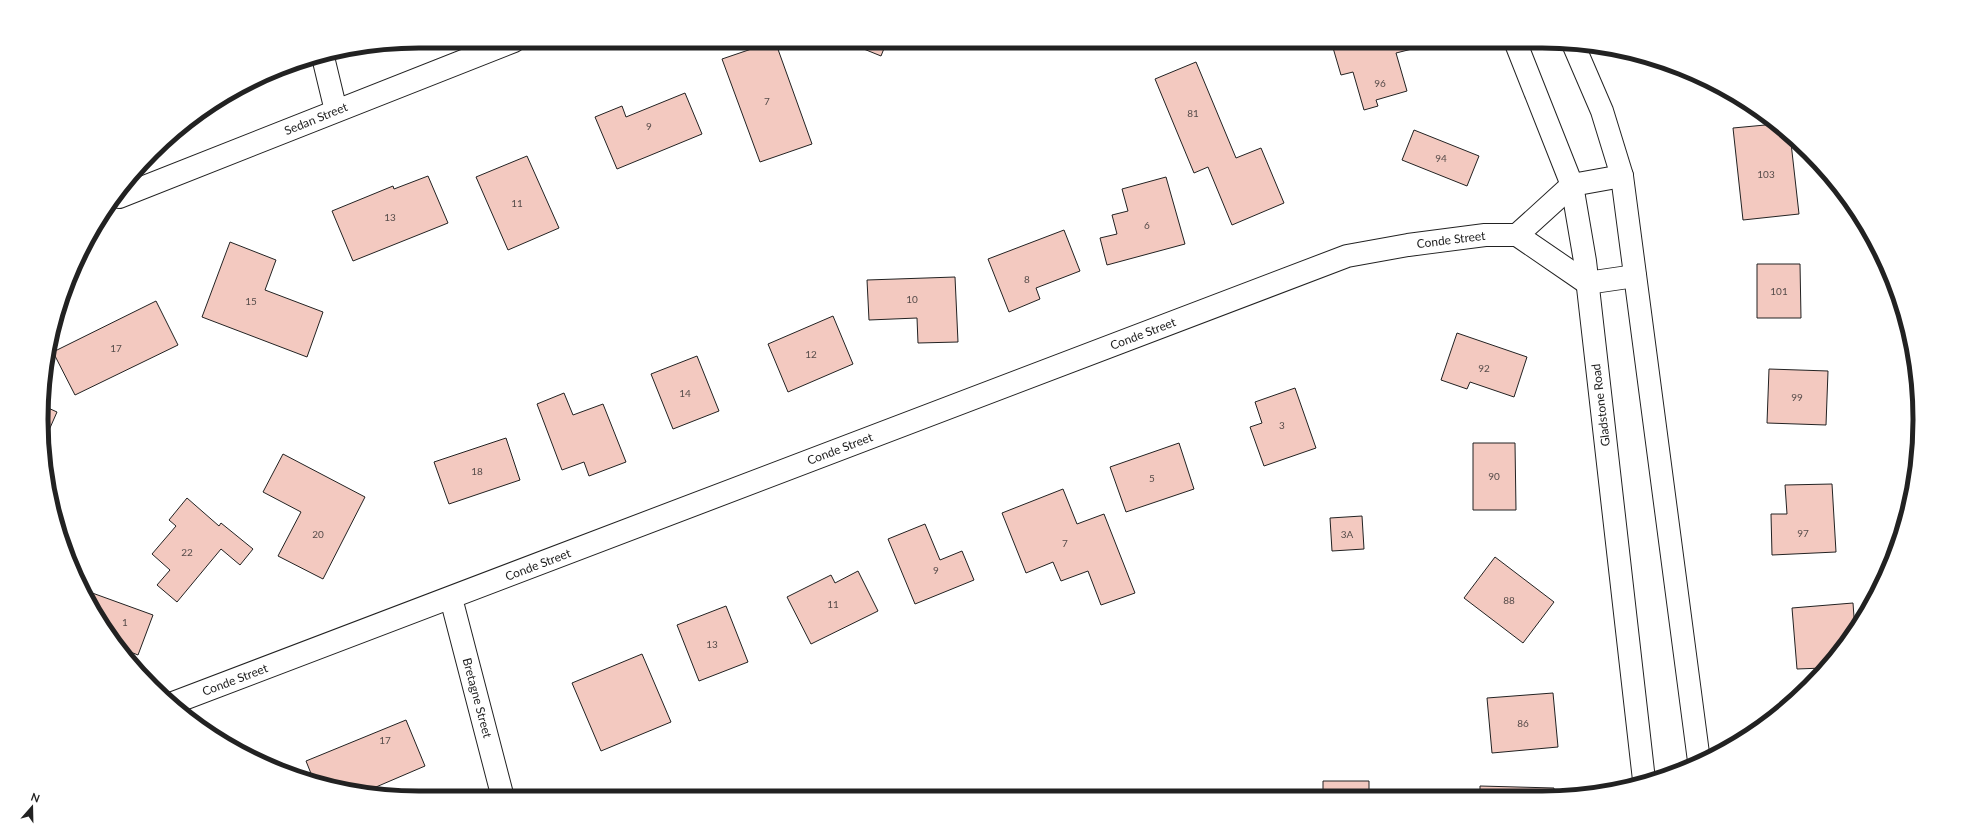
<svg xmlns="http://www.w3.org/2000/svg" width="1961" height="839" font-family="Lato,sans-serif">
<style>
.building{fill:#f3c9c0;stroke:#222}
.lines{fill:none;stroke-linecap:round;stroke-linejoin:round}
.minor-casing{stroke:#222;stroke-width:24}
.tertiary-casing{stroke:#222;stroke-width:24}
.minor{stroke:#fff;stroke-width:22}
.tertiary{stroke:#fff;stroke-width:22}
.labels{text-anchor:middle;stroke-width:3;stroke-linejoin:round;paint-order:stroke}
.number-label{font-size:10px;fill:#564c4a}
.street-label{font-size:12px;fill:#222;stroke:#fff}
.rim{fill:none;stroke:#222;stroke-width:5}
</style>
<rect width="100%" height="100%" fill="#fff"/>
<path class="building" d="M775 41 812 144 760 162 722 59Z
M844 41H887L881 56Z
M1331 41H1410L1412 49 1396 53 1407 91 1376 100 1378 106 1364 110 1353 72 1341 75Z
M1196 62 1236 158 1261 148 1284 203 1232 225 1208 167 1194 173 1155 79Z
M685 93 702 134 617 169 595 117 622 106 626 117Z
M1776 124 1790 134 1799 214 1743 220 1733 128Z
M1414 130 1479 156 1467 186 1402 160Z
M527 156 559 228 508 250 476 177Z
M428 176 448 223 353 261 332 211 393 186 394 189Z
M1166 177 1185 244 1107 265 1100 238 1117 234 1112 215 1128 211 1122 189Z
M1064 230 1080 271 1036 288 1040 299 1009 312 988 259Z
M230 242 276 260 265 290 323 312 307 357 202 317Z
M1757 264H1800L1801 318H1757Z
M955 277 958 342 918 343 917 318 869 320 867 280Z
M156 301 178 345 75 395 53 352Z
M833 316 853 364 788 392 768 344Z
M1457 333 1527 357 1514 397 1470 382 1467 389 1441 380Z
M697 356 719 411 673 429 651 374Z
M1769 369 1828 371 1826 425 1767 423Z
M1295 388 1316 448 1264 466 1250 427 1262 423 1255 402Z
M564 393 573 415 603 404 626 462 589 476 584 462 562 470 537 404Z
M46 407 57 412 46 437Z
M506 438 520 480 449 504 434 462Z
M1179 443 1194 489 1126 512 1110 467Z
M1473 443H1515L1516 510H1473Z
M283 454 365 497 323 579 278 556 301 512 263 492Z
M1832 484 1836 552 1772 555 1771 514H1787L1785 485Z
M1063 489 1077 524 1104 514 1135 593 1101 605 1088 571 1061 581 1053 562 1026 573 1002 513Z
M187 498 219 526 221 523 253 549 240 565 221 549 177 602 157 585 170 570 152 554 176 526 169 520Z
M1362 516 1364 549 1332 551 1330 518Z
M925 524 940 560 962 551 974 580 915 604 888 539Z
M1495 557 1554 602 1523 643 1464 598Z
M858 571 878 611 811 644 787 597 831 575 835 583Z
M84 590 153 615 138 655 123 649 105 630Z
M1853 603 1855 631 1823 668 1797 669 1792 608Z
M726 606 748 662 699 681 677 625Z
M642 654 671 722 601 751 572 683Z
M1553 693 1558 747 1492 753 1487 698Z
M406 720 425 766 369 790 314 781 306 761Z
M1323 781H1369V795H1323Z
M1480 786 1554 788V795H1480Z"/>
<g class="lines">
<defs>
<path id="minor" d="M323 57 336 111
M119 197 514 41
M1517 235 1572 185 1622 176
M451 598 503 798
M173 703 1347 256 1408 245 1485 235H1517L1587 283 1635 276"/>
<path id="tertiary" d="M1515 41 1572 185 1585 261 1644 780
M1574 46 1602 111 1622 176 1699 761"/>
</defs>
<use href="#minor" class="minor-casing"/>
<use href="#tertiary" class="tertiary-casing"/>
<use href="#minor" class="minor"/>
<use href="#tertiary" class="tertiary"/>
</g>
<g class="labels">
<g class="number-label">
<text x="1380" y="87">96</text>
<text x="767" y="105">7</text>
<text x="1193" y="117">81</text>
<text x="649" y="130">9</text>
<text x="1441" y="162">94</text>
<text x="1766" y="178">103</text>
<text x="517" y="207">11</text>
<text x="390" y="221">13</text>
<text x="1147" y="229">6</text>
<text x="1027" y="283">8</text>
<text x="1779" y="295">101</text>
<text x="912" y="303">10</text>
<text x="251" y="305">15</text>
<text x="116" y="352">17</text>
<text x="811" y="358">12</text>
<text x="1484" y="372">92</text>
<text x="685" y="397">14</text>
<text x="1797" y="401">99</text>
<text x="1282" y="429">3</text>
<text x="477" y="475">18</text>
<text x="1494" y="480">90</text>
<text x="1152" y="482">5</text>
<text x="1803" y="537">97</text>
<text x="318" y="538">20</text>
<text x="1347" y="538">3A</text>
<text x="1065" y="547">7</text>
<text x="187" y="556">22</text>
<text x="936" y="574">9</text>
<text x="1509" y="604">88</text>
<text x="833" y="608">11</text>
<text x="125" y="626">1</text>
<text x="712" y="648">13</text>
<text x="1523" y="727">86</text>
<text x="385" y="744">17</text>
</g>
<g class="street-label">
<text transform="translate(316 119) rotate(-22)" y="4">Sedan Street</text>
<text transform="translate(1451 240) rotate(-7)" y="4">Conde Street</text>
<text transform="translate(1143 334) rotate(-21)" y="4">Conde Street</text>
<text transform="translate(1601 405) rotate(-97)" y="4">Gladstone Road</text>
<text transform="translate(840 449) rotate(-21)" y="4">Conde Street</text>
<text transform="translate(538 565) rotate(-21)" y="4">Conde Street</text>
<text transform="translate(235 680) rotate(-21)" y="4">Conde Street</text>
<text transform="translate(477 698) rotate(75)" y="4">Bretagne Street</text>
</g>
</g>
<path d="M0 0H1961V839H0ZM419 48H1542A371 371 0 0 1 1913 419V420A371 371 0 0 1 1542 791H419A371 371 0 0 1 48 420V419A371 371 0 0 1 419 48Z" fill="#fff" fill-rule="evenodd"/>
<path class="rim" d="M419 48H1542A371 371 0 0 1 1913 419V420A371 371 0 0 1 1542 791H419A371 371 0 0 1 48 420V419A371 371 0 0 1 419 48Z"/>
<g transform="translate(32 807) rotate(20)" stroke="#ffffff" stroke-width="3" paint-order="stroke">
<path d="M0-3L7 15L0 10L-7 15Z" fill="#222222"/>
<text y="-6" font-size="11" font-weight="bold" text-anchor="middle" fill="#222222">N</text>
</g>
</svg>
